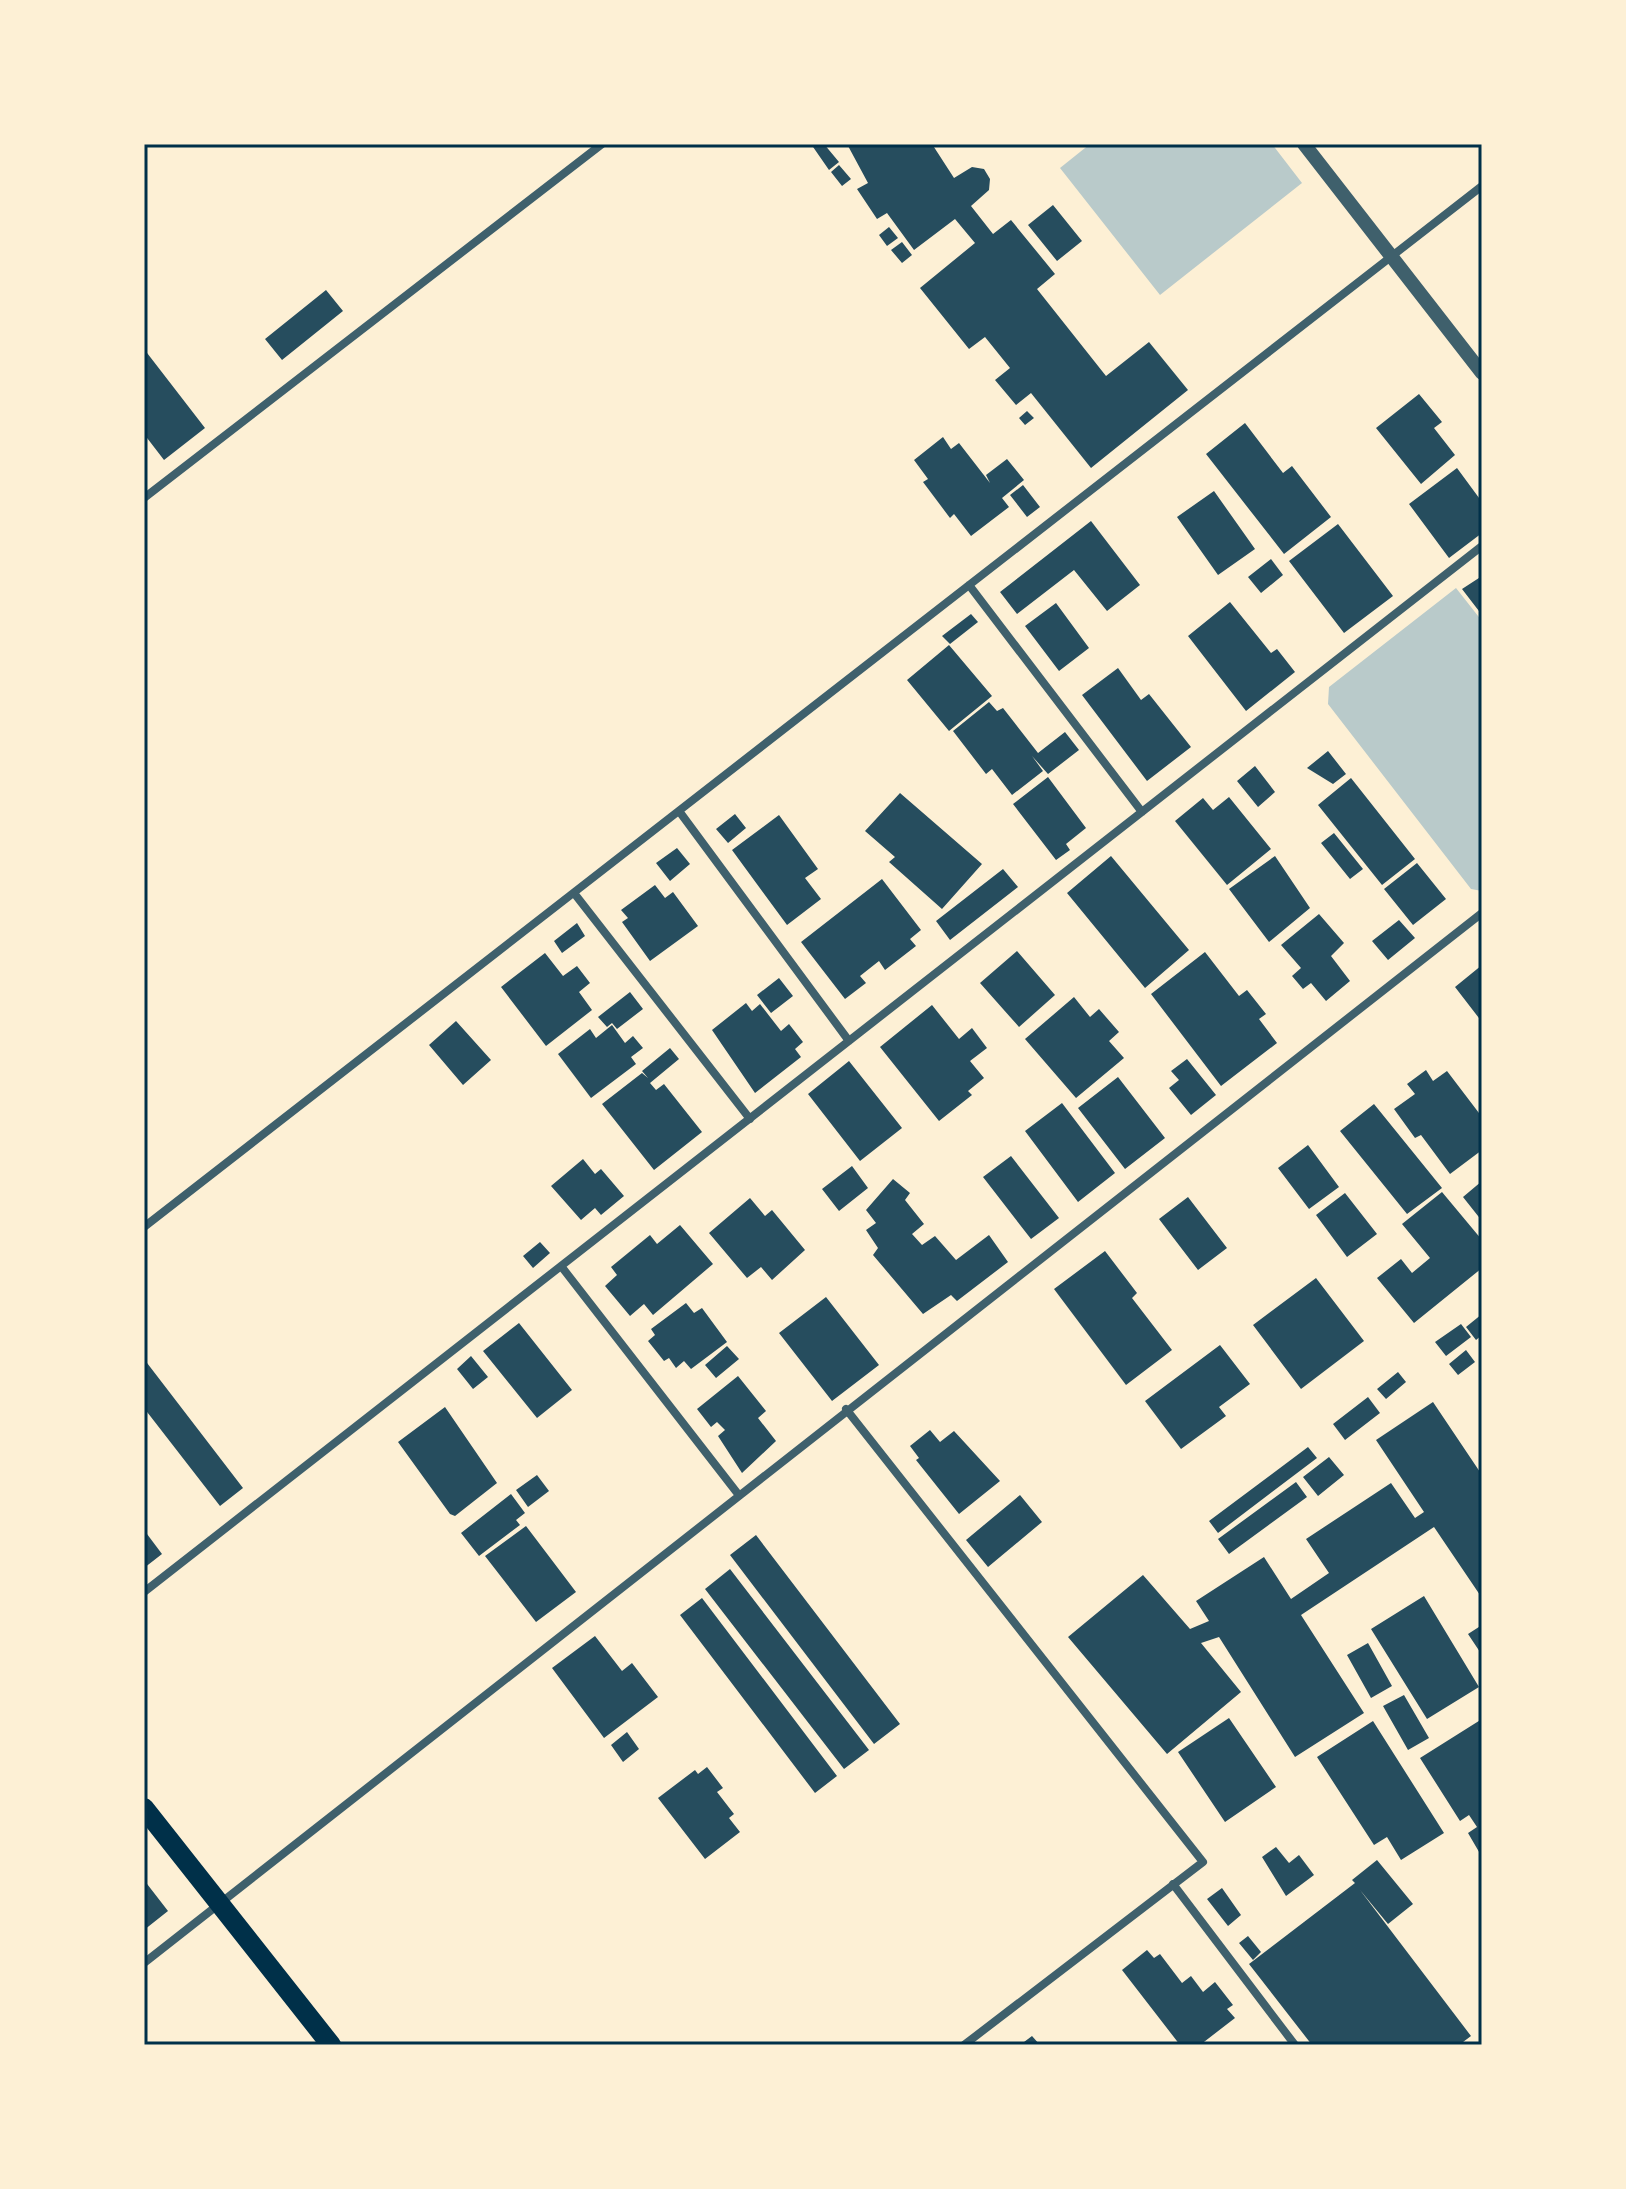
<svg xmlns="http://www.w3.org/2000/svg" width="1626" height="2189" font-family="'Work Sans',sans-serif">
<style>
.green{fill:#b9caca}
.building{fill:#264d5e}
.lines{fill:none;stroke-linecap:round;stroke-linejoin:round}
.minor{stroke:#3f606c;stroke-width:8}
.tertiary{stroke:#3f606c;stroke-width:14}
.primary{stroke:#003049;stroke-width:20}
.neatline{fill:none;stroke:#003049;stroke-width:3}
</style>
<rect width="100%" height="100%" fill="#fdf0d5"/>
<path class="green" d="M1090 144H1272L1302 183 1160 295 1060 168Z
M1456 588 1482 621V891L1471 889 1328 704 1329 687Z"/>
<path class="building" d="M811 144H824L839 162 829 170Z
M847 144H932L954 178 972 167 984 169 990 179 989 190 971 206 993 234 1011 220 1055 274 1037 289 1106 376 1149 342 1188 390 1091 468 1031 393 1016 405 995 380 1010 368 985 337 969 349 920 288 975 243 955 219 914 250 887 213 877 219 857 189 868 183Z
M839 165 851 179 842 186 831 172Z
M1053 205 1082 241 1057 261 1028 225Z
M889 227 898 238 887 246 879 235Z
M902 242 912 255 902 263 891 250Z
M326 290 343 311 282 360 265 339Z
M144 349 205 428 164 460 144 434Z
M1419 394 1442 422 1434 428 1455 455 1421 484 1376 428Z
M1027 411 1034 418 1025 425 1019 418Z
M1245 423 1283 473 1292 466 1331 517 1284 554 1206 454Z
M943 437 951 449 959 443 990 483 986 475 1007 459 1024 480 1002 498 1009 507 971 536 954 514 950 518 923 482 928 479 914 460Z
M1457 468 1482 502V533L1449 558 1409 504Z
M1023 485 1040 507 1027 517 1010 495Z
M1214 491 1255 549 1218 575 1177 517Z
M1091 521 1140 585 1107 611 1074 570 1017 614 1000 592Z
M1338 524 1393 596 1344 633 1289 561Z
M1271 559 1283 575 1261 593 1248 577Z
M1482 576V615L1462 589Z
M1230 602 1271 653 1277 649 1295 672 1246 711 1188 636Z
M1056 603 1089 648 1059 671 1025 626Z
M971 614 978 622 950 644 942 636Z
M949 645 992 696 949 731 907 680Z
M1118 668 1141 700 1149 694 1191 747 1147 781 1082 695Z
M989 702 997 711 1003 708 1038 753 1065 732 1079 750 1048 774 1032 756 1043 771 1012 795 992 769 986 774 953 731Z
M1328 751 1346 774 1333 784 1307 768Z
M1255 766 1275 792 1258 807 1237 781Z
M1048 777 1086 828 1066 844 1070 850 1056 860 1013 804Z
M1351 778 1415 859 1382 885 1318 805Z
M900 793 982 864 942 909 889 862 895 857 865 831Z
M1229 797 1271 849 1227 885 1175 821 1203 798 1213 810Z
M735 814 746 828 728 843 716 829Z
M779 815 818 869 805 878 821 899 787 925 732 850Z
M1334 833 1363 869 1350 879 1321 843Z
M677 848 690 864 670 881 656 863Z
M1111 856 1189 950 1145 988 1067 893Z
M1275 856 1310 908 1269 942 1229 889Z
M1417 863 1446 899 1413 925 1384 889Z
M1003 869 1018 887 950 940 936 921Z
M882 879 921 930 910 939 916 946 885 970 879 961 860 976 866 983 845 999 801 942Z
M655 885 665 898 673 892 698 926 650 961 622 922 628 918 621 910Z
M1319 914 1344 943 1331 956 1350 981 1326 1001 1311 983 1303 989 1292 976 1301 968 1281 945Z
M1399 920 1415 938 1388 960 1372 941Z
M577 923 585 936 562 953 554 941Z
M1017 951 1055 995 1019 1027 980 983Z
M1205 952 1239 996 1247 990 1266 1014 1259 1019 1277 1043 1221 1086 1151 994Z
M545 953 563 976 577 966 590 983 579 992 592 1010 546 1046 501 987Z
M1482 965V1022L1455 987Z
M779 978 793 996 771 1013 757 995Z
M630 992 643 1009 617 1029 612 1023 607 1027 598 1017Z
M1074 997 1090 1017 1099 1009 1119 1032 1109 1041 1124 1058 1076 1098 1025 1039Z
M746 1003 752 1011 760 1004 781 1031 789 1024 803 1042 795 1049 801 1057 755 1093 712 1030Z
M932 1005 959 1039 972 1028 987 1048 970 1061 984 1078 968 1091 972 1095 939 1121 880 1047Z
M456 1021 491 1060 463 1085 429 1045Z
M612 1025 625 1043 633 1036 643 1048 631 1057 636 1064 591 1098 558 1054 590 1029 596 1038Z
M670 1048 679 1059 650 1083 656 1090 664 1084 702 1132 654 1170 602 1104 642 1073 648 1078 642 1071Z
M1187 1059 1216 1095 1191 1115 1169 1088 1179 1080 1171 1071Z
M849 1061 902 1128 860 1161 808 1094Z
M1426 1070 1433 1081 1447 1071 1482 1117V1150L1450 1174 1421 1135 1415 1138 1394 1109 1415 1094 1407 1084Z
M1118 1077 1165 1138 1125 1169 1078 1108Z
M1062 1103 1115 1173 1078 1202 1025 1131Z
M1374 1104 1442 1188 1407 1214 1340 1131Z
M1308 1145 1339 1187 1309 1209 1278 1168Z
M1011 1156 1059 1218 1031 1239 983 1177Z
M583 1159 595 1174 601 1169 624 1196 601 1215 595 1208 581 1220 551 1186Z
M852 1166 868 1188 839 1211 822 1189Z
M893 1179 910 1193 905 1200 924 1224 912 1234 922 1245 935 1236 956 1260 989 1235 1008 1262 957 1301 951 1295 923 1314 873 1255 878 1248 866 1230 876 1223 866 1210Z
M1482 1181V1221L1463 1197Z
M1442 1192 1482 1240V1268L1414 1323 1377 1278 1401 1259 1412 1273 1430 1258 1402 1224Z
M1345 1193 1377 1234 1347 1257 1316 1215Z
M1188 1197 1227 1248 1198 1270 1159 1219Z
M750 1198 765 1216 772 1210 805 1250 772 1280 761 1267 747 1278 709 1233Z
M680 1225 713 1264 653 1315 644 1304 630 1316 605 1286 617 1275 611 1267 650 1235 657 1244Z
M540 1242 550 1253 533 1268 523 1256Z
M1105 1251 1137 1293 1132 1298 1172 1350 1126 1385 1054 1289Z
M1316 1278 1364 1341 1301 1389 1253 1325Z
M826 1297 879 1365 832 1401 779 1333Z
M686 1303 694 1313 702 1308 727 1342 691 1369 684 1361 676 1368 669 1358 664 1361 648 1341 655 1335 651 1329Z
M1482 1314V1335L1476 1340 1466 1327Z
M519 1323 572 1390 537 1418 483 1351Z
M1461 1324 1471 1337 1446 1356 1435 1342Z
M1220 1345 1250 1384 1219 1407 1226 1416 1181 1449 1145 1401Z
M727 1346 739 1359 716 1378 705 1365Z
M1466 1350 1475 1362 1458 1375 1449 1364Z
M471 1356 488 1377 473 1389 457 1369Z
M144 1359 243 1488 220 1506 144 1408Z
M1398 1372 1406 1382 1386 1399 1377 1389Z
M738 1376 766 1411 758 1418 776 1441 742 1473 718 1436 725 1430 717 1422 711 1427 697 1409Z
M1368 1397 1380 1413 1345 1440 1333 1424Z
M1433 1402 1482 1475V1598L1434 1527 1301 1615 1364 1713 1295 1757 1219 1637 1201 1643 1241 1692 1167 1754 1068 1637 1143 1575 1190 1629 1209 1621 1196 1601 1264 1557 1291 1599 1329 1573 1306 1539 1391 1483 1415 1518 1424 1512 1376 1440Z
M445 1407 497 1483 455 1516 450 1514 398 1442Z
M930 1430 940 1442 954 1431 1000 1481 959 1514 916 1460 919 1458 910 1446Z
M1308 1447 1317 1458 1218 1533 1209 1521Z
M1329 1457 1344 1475 1318 1496 1303 1477Z
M537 1475 549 1491 528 1507 516 1490Z
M1296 1482 1307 1497 1229 1554 1218 1539Z
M511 1494 525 1513 516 1520 520 1525 479 1556 461 1533Z
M1020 1495 1042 1522 988 1567 966 1540Z
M526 1526 576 1592 536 1622 485 1556Z
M144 1530 162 1554 144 1568Z
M756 1535 900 1724 874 1744 730 1555Z
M730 1569 869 1750 844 1769 705 1589Z
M1424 1596 1479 1687 1427 1719 1371 1629Z
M702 1598 837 1776 815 1793 680 1615Z
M1482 1625V1655L1468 1634Z
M595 1636 622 1671 632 1663 658 1697 604 1738 552 1668Z
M1368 1643 1392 1686 1371 1698 1347 1655Z
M1404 1695 1429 1738 1408 1750 1383 1706Z
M1229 1718 1276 1787 1225 1822 1178 1752Z
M1482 1719V1857L1468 1833 1477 1827 1469 1815 1460 1821 1420 1758Z
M1373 1721 1444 1833 1401 1860 1387 1837 1374 1845 1317 1757Z
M627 1732 639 1749 623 1762 611 1745Z
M707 1767 723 1788 717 1792 734 1814 729 1818 740 1832 705 1859 658 1798 695 1770 698 1774Z
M1276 1847 1289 1863 1299 1855 1314 1875 1286 1896 1262 1857Z
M1377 1860 1413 1904 1388 1924 1360 1890 1471 2036 1459 2045H1312L1249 1964 1355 1883 1352 1880Z
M144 1880 168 1911 144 1930Z
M1222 1888 1241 1915 1228 1926 1207 1899Z
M1248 1936 1261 1952 1253 1960 1239 1943Z
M1147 1950 1154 1958 1160 1954 1182 1983 1191 1976 1203 1992 1215 1982 1233 2005 1227 2009 1235 2018 1200 2045H1180L1122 1970Z
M1032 2036 1040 2045H1020Z"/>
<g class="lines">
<path class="minor" d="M144 498 602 144
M969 585 1142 812
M679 811 849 1041
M574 893 750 1119
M144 1227 1482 186
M561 1266 738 1494
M846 1409 1203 1862 964 2045
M144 1592 1482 546
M1173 1884 1295 2045
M144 1963 1482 913"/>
<path class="tertiary" d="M1304 144 1482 373"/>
<path class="primary" d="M144 1808 331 2045"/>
</g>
<rect width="1626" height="2189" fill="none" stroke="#fdf0d5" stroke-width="292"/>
<rect x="146" y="146" width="1334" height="1897" class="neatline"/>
</svg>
